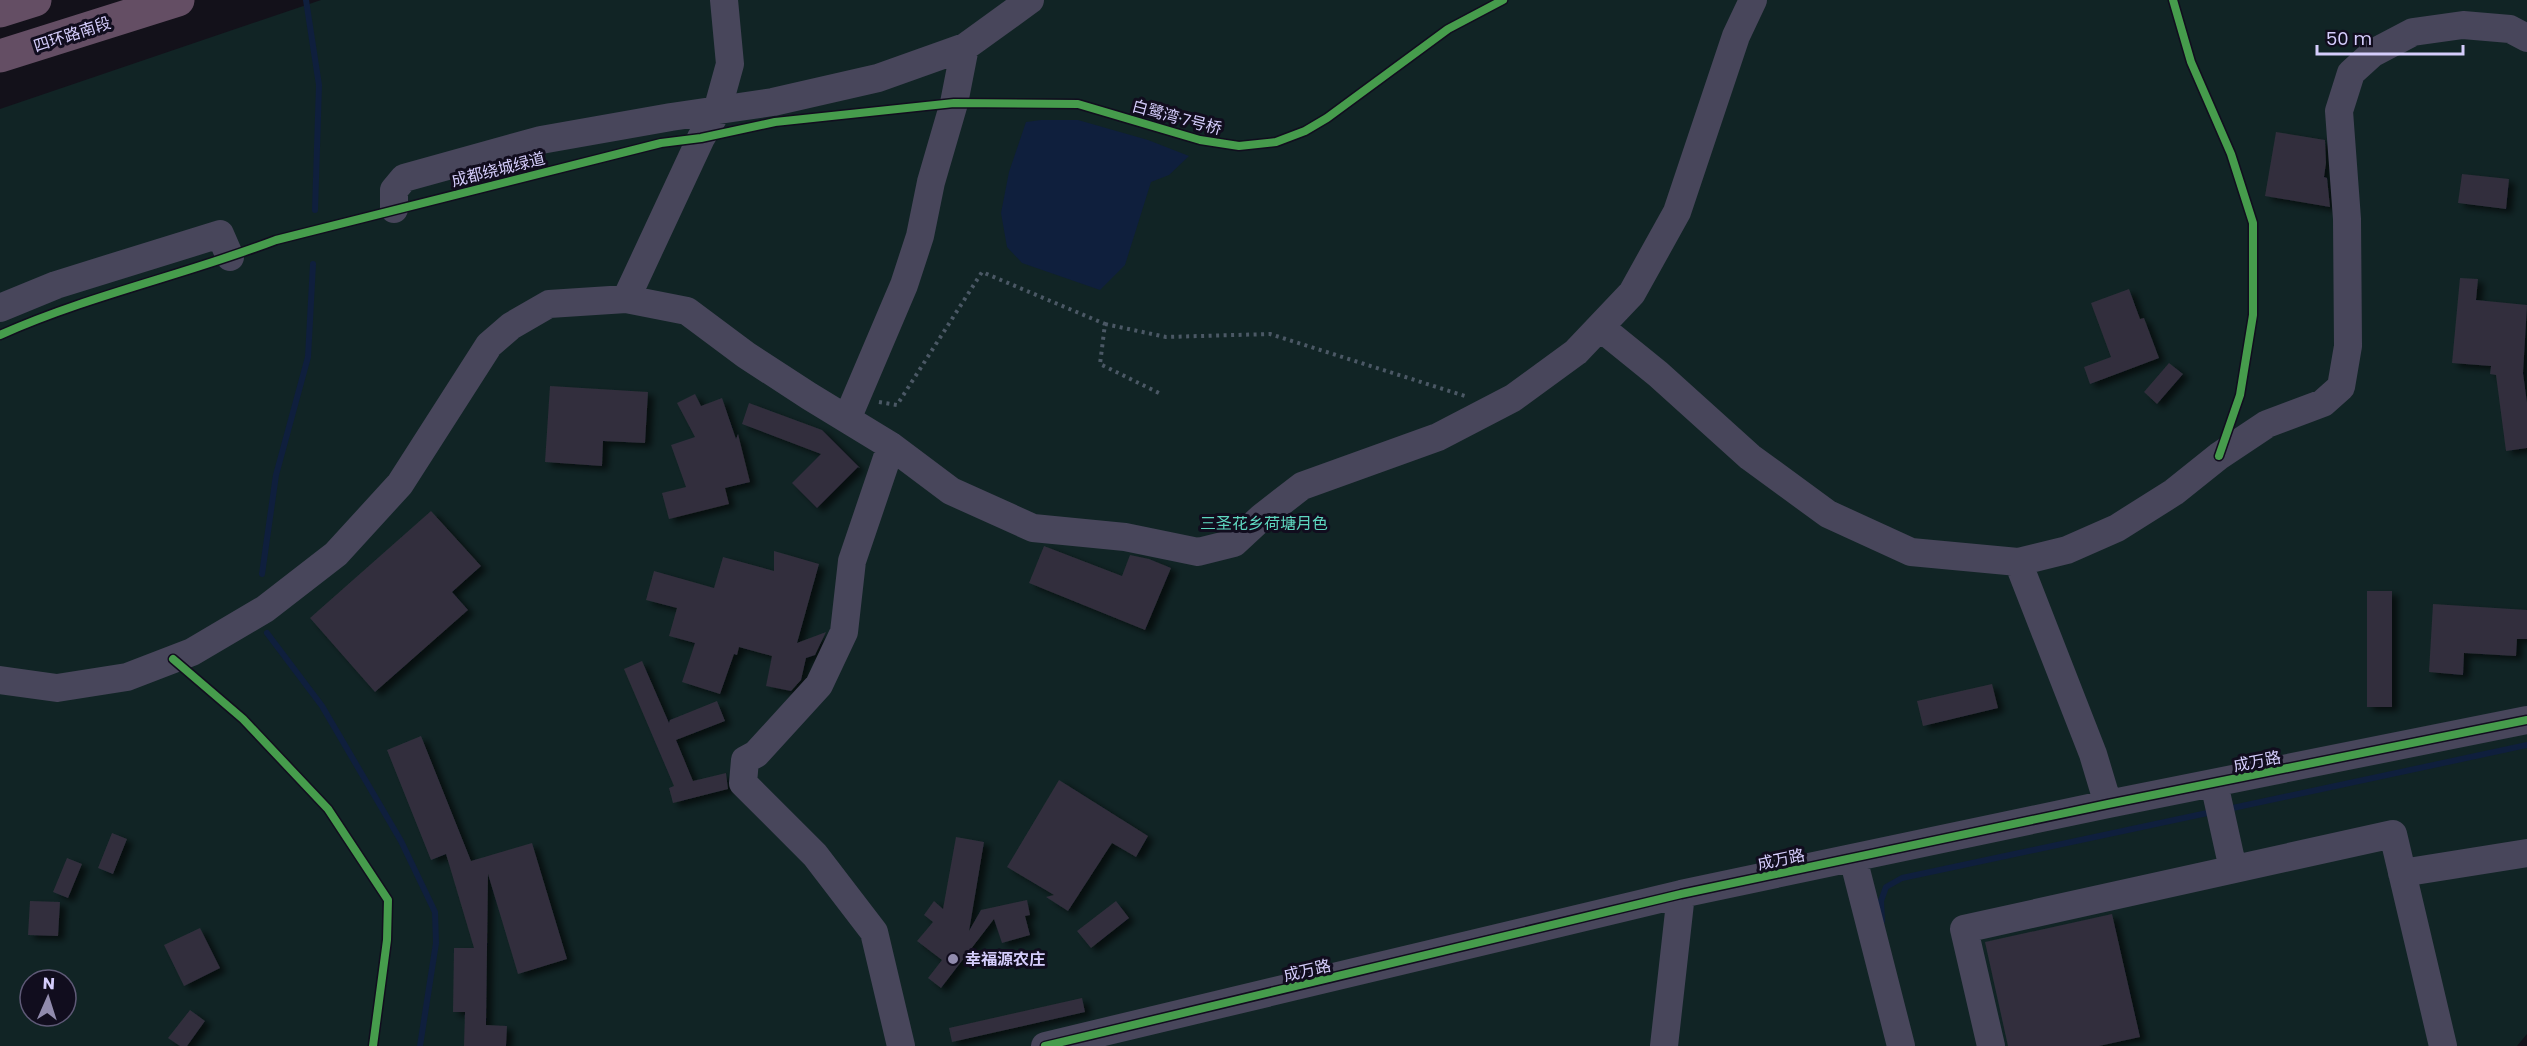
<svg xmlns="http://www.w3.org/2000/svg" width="2527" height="1046" font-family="Poppins,'Noto Sans SC',sans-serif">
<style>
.green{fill:#112425;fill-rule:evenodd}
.water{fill:#0f1f3d}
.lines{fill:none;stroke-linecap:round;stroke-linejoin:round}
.stream{stroke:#0f1f3d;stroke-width:6}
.building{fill:#312f3c;filter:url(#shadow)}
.path{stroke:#4b5865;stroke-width:4;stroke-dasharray:3 4.5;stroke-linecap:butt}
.minor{stroke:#48465b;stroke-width:28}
.highway{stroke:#644e64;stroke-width:33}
.cycleway-casing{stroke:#110d1e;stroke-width:11}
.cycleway{stroke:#469c4c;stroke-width:8}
.poi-dot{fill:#918bad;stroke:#110d1e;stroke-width:2}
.labels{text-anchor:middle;stroke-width:6;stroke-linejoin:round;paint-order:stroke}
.street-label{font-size:16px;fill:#d5cdfc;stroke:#110d1e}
.park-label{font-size:16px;fill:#5ed7bf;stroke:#110d1e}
.poi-label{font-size:16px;font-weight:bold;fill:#d5cdfc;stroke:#110d1e;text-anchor:start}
</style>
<defs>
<filter id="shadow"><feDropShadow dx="6" dy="4" stdDeviation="3" flood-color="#0009"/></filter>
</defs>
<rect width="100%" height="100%" fill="#13111a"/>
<path class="green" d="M321 0H2527V1034L2517 1046H0V109ZM30 980H66V1016H30Z"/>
<path class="water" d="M1041 120H1078L1148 140 1189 156 1169 175 1151 182 1125 265 1100 290 1022 263 1007 247 1001 213 1009 172 1026 122Z"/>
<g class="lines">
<path class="stream" d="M306 0 319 85 315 210
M262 574 276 475 308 357 313 264
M267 633 322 706 401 841 435 912 436 943 420 1046
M2228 809 2527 745
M1882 921 1881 901 1886 887 1902 878 2212 812"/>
</g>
<path class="building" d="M2276 132 2325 140 2326 163 2324 177 2327 178 2330 207 2265 196Z
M2462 174 2509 179 2506 209 2458 203Z
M2460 278 2478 279 2476 300 2527 305 2523 373 2527 403V448L2506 451 2496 375 2490 374 2491 366 2452 363Z
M2129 289 2140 319 2144 318 2159 358 2090 384 2084 367 2111 357 2091 303Z
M2169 363 2183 374 2157 404 2144 392Z
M550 386 648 392 645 443 603 441 602 466 545 462Z
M695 394 701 406 722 398 736 439 738 434 750 482 725 488 729 504 669 519 662 493 686 487 671 445 695 437 677 403Z
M749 403 822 430 860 468 858 467 817 508 792 483 821 454 742 424Z
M431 511 481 566 452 592 468 610 375 692 310 618Z
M1044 546 1122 576 1130 555 1149 559 1171 568 1145 630 1029 583Z
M774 551 819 564 797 643 826 632 815 655 806 658 801 680 791 691 766 686 772 656 739 647 737 655 734 654 720 694 682 682 695 643 669 636 677 608 646 600 654 571 714 588 723 557 774 571Z
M2367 591H2392V707H2367Z
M2433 604 2527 610V639H2517L2516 656 2464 653 2463 675 2429 672Z
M642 661 669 723 670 720 717 701 725 721 676 740 693 781 726 773 728 789 673 803 669 788 674 786 624 669Z
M1992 684 1998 708 1923 726 1917 701Z
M421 736 471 861 532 843 567 959 518 974 488 874 486 1025 507 1026 506 1046H464L465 1012H453L454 948H474L446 854 431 860 387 750Z
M1059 780 1148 836 1136 857 1112 843 1068 911 1046 897 1054 895 1007 867Z
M112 833 127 839 113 874 98 868Z
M956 837 984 842 969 931 981 910 1027 900 1030 915 1025 916 1030 935 1002 943 994 919 941 988 928 978 942 960 917 941 933 922 924 915 934 901 943 909Z
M67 858 82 864 68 898 53 892Z
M30 901 60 902 58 936 28 935Z
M1116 901 1129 918 1091 948 1077 931Z
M2112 914 2140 1037 2099 1046H2008L1985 942Z
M200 928 220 968 184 986 164 945Z
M1082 998 1085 1012 952 1042 949 1028Z
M190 1010 205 1021 187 1046H180L168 1038Z"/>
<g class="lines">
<path class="path" d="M1105 324 1166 337 1270 334 1465 396
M879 402 897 405 982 272 1105 324 1100 364 1161 394"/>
<path class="minor" d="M394 209V190L404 178 541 140 671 117 773 102 878 78 965 47 1030 0
M626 299 701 138 717 111 730 64 724 0
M0 308 56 285 220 234 230 257
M1600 327 1658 374 1750 457 1828 514 1911 552 2018 562 2067 550 2117 528 2174 492 2219 456 2267 424 2323 403 2341 387 2348 346 2347 219 2339 111 2351 73 2373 53 2413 32 2463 25 2510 29 2527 38
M847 419 904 285 920 236 931 182 954 103 965 47
M891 446 852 561 844 632 819 685 756 754 745 760 743 783 815 855 874 932 901 1046
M2018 562 2093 754 2108 804
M0 680 57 688 127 677 192 652 265 609 336 554 400 484 489 345 511 326 549 304 626 299 687 311 746 355 809 396 891 446 951 491 1033 528 1125 537 1198 552 1234 543 1262 517 1302 486 1438 437 1513 398 1576 352 1632 293 1677 212 1736 36 1753 0
M2214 783 2233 869
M1853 858 1901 1046
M2402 873 2527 853
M1045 1046 1681 894 2108 804 2527 720
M1664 1046 1681 894
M1991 1046 1964 929 2393 834 2443 1046"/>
<path class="highway" d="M0 11 35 0
M0 56 178 0"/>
<defs>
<path id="cycleway" d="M2173 0 2191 62 2231 154 2253 223V315L2240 395 2219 456
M0 335C89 295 185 275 276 240L661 143 701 138 775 122 954 103 1078 104 1200 140 1239 146 1276 142 1305 131 1327 118 1448 29 1503 0
M173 659 243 719 328 809 388 900 387 940 373 1046
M1045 1046 1681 894 2108 804 2527 720"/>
</defs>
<use href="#cycleway" class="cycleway-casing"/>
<use href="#cycleway" class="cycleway"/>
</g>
<circle class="poi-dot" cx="953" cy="959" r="6"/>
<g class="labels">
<g class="street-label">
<text transform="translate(72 34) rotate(-18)" y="6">四环路南段</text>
<text transform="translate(1177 117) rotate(15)" y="6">白鹭湾·7号桥</text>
<text transform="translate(498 169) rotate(-14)" y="6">成都绕城绿道</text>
<text transform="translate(2257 761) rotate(-11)" y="6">成万路</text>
<text transform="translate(1781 859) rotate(-12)" y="6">成万路</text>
<text transform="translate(1307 970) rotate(-13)" y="6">成万路</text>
</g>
<g class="park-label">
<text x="1264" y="529">三圣花乡荷塘月色</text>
</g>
<g class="poi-label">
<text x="965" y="965">幸福源农庄</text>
</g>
</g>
<g transform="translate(48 998) rotate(3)"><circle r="28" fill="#110d1e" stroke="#5f5a77" stroke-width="1.5"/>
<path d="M0-4.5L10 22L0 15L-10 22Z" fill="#918bad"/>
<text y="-9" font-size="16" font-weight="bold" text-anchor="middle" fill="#d5cdfc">N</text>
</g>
<path d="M2317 45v9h146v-9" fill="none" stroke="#d5cdfc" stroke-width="3"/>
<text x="2326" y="45" font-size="18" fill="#d5cdfc" stroke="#110d1e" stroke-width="4.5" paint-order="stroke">50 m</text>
</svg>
